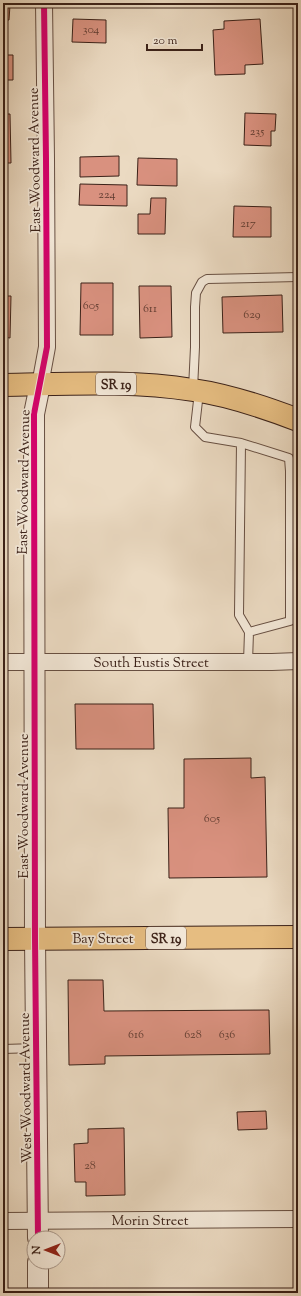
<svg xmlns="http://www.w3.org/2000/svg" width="301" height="1296" font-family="'Sorts Mill Goudy',serif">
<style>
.building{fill:#d9917f;stroke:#3b2118}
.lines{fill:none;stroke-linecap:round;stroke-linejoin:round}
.service-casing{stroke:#674f42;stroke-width:10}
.minor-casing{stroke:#674f42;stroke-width:18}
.tertiary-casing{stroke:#674f42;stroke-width:22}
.primary-casing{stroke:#3b2118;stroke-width:24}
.service{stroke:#f2e7d7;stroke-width:8}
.minor{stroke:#f2e7d7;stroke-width:16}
.tertiary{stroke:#f2e7d7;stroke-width:20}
.primary{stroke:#e6bd81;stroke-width:22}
.cycleway-casing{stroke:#f2e7d7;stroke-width:8}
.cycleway{stroke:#d6006c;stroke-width:6}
.labels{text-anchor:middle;stroke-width:3.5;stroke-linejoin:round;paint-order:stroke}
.number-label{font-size:12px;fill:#623d32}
.shield{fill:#f2e7d7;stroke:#725c51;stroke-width:1}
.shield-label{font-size:13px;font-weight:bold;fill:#3b2118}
.street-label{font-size:14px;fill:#3b2118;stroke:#f2e7d7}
</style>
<rect width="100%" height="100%" fill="#ebdac2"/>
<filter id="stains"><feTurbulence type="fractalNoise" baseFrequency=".005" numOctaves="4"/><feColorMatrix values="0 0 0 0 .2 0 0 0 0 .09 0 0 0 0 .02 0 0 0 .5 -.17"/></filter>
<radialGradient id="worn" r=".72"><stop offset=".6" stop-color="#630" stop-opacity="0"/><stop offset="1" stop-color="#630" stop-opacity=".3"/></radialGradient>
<path class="building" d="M3 5H10L9 20H3Z
M73 19 106 20V43L72 42Z
M260 19 263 64 245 65V74L215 75 213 30 224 29V21Z
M3 55H13V80H3Z
M245 113 276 114 275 131H271V146L244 145Z
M3 114H10L11 163H3Z
M119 156V176L80 177V157Z
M138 158 177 159V186L137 185Z
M80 184 127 185V206L79 205Z
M151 198H166L165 234H138V214H150Z
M234 206 271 207V237H233Z
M81 283H113V335H80Z
M139 286H171L172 337 140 338Z
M282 295 283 332 223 333 222 297Z
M3 296H11L10 338 3 337Z
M75 704H153L154 749H76Z
M251 758V778L265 777 267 877 169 878 168 808H184V759Z
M68 980H103L104 1011 269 1010 270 1054 105 1056V1064L69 1065Z
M266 1111 267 1129 238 1130 237 1112Z
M124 1128 125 1195 86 1196V1182H75L74 1144 88 1143V1129Z"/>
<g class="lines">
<defs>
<path id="service" d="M193 389 195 347V307L196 293 202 282 207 279 298 277
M199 392 195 427 205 437 241 443 289 458 290 471V621L249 632
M241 443 239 615 249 632 248 662
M3 1049 36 1048"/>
<path id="minor" d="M40 385 47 347 46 159 44 3
M3 662H272L298 661
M3 1221 298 1219"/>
<path id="tertiary" d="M38 1238 35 939 34 414 40 385
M38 1262V1293"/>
<path id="primary" d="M3 385C66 384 130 380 193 390 229 395 264 407 298 420
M3 939 298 937"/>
</defs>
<use href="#service" class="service-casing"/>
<use href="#minor" class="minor-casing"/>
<use href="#tertiary" class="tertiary-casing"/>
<use href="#primary" class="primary-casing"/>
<use href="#service" class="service"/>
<use href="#minor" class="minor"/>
<use href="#tertiary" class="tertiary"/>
<use href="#primary" class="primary"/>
<defs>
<path id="cycleway" d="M38 1238 35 939 34 414 47 347 46 159 44 3"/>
</defs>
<use href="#cycleway" class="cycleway-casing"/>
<use href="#cycleway" class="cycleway"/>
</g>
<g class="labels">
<g class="number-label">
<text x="91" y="33">304</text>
<text x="257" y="135">235</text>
<text x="107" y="198">224</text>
<text x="248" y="227">217</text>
<text x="91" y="309">605</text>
<text x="150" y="312">611</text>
<text x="252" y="318">629</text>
<text x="212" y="822">605</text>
<text x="136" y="1038">616</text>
<text x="193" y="1038">628</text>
<text x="227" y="1038">636</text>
<text x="90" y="1169">28</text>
</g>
<g class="shield">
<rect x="96" y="373" width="40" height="22" rx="3"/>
<rect x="146" y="927" width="40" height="22" rx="3"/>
</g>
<g class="shield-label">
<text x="116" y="389">SR 19</text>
<text x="166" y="943">SR 19</text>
</g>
<g class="street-label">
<text transform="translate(34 160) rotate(-91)" y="5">East Woodward Avenue</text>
<text transform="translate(23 482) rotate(-89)" y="5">East Woodward Avenue</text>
<text x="151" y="667">South Eustis Street</text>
<text transform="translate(23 806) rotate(-90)" y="5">East Woodward Avenue</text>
<text x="103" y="943">Bay Street</text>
<text transform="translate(25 1088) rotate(-91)" y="5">West Woodward Avenue</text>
<text x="150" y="1225">Morin Street</text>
</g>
</g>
<rect width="301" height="1296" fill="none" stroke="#ebdac2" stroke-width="16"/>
<rect x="4" y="4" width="293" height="1288" fill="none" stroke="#3b2118" stroke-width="2"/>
<rect x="8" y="8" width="285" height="1280" fill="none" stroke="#3b2118"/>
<g transform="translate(46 1250) rotate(270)"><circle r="19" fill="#f2e7d7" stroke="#a9988b"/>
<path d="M0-3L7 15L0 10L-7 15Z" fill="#8f2418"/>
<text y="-6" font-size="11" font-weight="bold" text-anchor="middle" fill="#3b2118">N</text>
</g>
<path d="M147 44v6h55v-6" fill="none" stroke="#3b2118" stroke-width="2"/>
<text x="153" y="44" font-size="12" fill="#3b2118" stroke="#f2e7d7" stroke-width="3" paint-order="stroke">20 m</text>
<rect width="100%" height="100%" filter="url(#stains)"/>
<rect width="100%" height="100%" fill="url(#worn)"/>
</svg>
